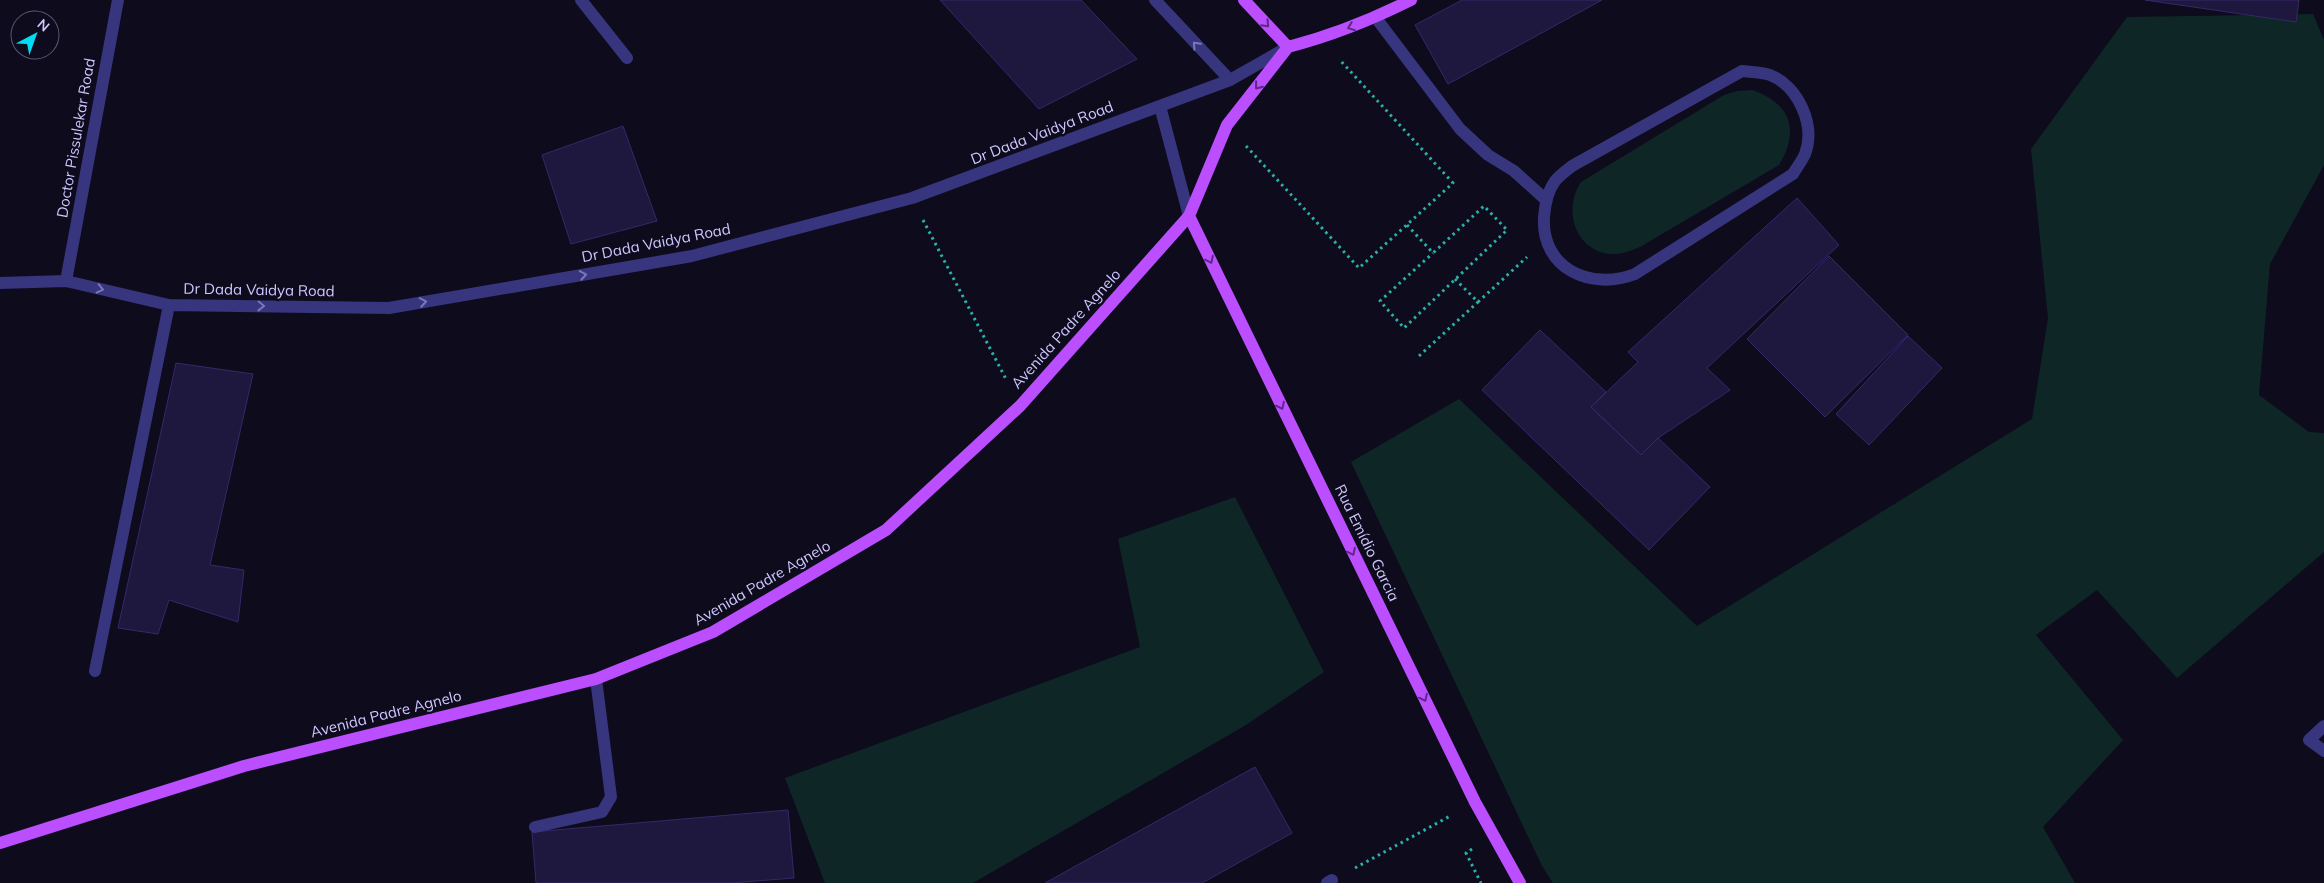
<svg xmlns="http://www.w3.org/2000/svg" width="2324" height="883" font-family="Mulish,sans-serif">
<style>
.green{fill:#0e2726}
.building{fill:#1e173e;stroke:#35296a}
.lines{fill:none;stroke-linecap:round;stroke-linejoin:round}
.path{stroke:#2bafa6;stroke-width:3;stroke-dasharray:2.5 4;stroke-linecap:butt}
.minor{stroke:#37357d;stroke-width:12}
.major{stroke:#bb4eff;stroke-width:12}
.oneway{stroke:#5c2983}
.oneway2{stroke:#7a77b8}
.labels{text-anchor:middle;stroke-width:5;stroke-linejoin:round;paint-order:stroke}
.street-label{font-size:15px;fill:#cdc7ff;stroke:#0e0b1d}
</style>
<rect width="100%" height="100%" fill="#0e0b1d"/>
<path class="green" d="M2313 14 2324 40V165L2270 264 2259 395 2309 432 2324 433V552L2177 678 2097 590 2036 635 2123 740 2043 827 2075 883H1553L1542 866 1351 462 1459 399 1697 626 2032 419 2048 318 2031 149 2127 17Z
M1752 90C1791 103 1800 131 1779 165L1640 247C1630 251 1621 255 1610 254 1574 250 1563 209 1581 182L1724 95 1737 91Z
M1235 497 1324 672 1246 725 973 883H825L785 778 1140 647 1118 539Z"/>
<path class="building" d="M940 0H1081L1137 59 1039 109Z
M1462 0H1602L1448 84 1415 25Z
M2145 0H2299L2296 22Z
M623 126 657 221 571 244 542 155Z
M1797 198 1839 245 1707 368 1730 390 1658 438 1641 455 1591 407 1638 362 1628 352Z
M1829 256 1908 335 1825 417 1747 339Z
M1540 330 1606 392 1591 407 1641 455 1658 438 1710 487 1649 550 1482 390Z
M1908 336 1942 368 1869 445 1836 414Z
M176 363 253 374 210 565 244 570 238 622 169 600 158 634 118 628Z
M1255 767 1292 833 1202 883H1045Z
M788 810 794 878 731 883H536L532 832Z"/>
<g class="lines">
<path class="path" d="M1246 146 1359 268 1453 183 1339 59
M923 220 1007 381
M1407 225 1433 253 1484 206 1507 230 1404 328 1380 301 1433 253
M1455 279 1478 302 1527 257
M1419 356 1478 302
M1472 849 1466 853 1481 883
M1355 868 1452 815"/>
<path class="minor" d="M581 0 627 58
M1155 0 1230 80
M1376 18 1460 129 1488 155 1514 171 1545 199
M1742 71C1751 72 1762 72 1770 75 1798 86 1816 125 1805 154 1802 161 1797 167 1793 174L1635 274C1591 291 1541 269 1544 217 1545 204 1547 192 1555 181 1560 175 1567 170 1572 166Z
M1160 106 1189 216
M66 281 118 0
M0 283 66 281 169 305 389 308 692 256 912 198 1230 80 1288 47
M95 671 169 305
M2324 726 2309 740 2324 751
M535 827 602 812 611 797 596 679
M1327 883 1332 880"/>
<path class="major" d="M1244 0 1288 47
M1288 47C1331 36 1371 20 1411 0
M1189 216 1475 802 1520 883
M0 843 244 766 596 679 713 632 886 530 1020 406 1189 216 1227 125 1288 47"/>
</g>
<defs><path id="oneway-chevron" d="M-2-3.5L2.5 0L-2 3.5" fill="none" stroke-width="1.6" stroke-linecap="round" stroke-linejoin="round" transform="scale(1.25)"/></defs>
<g class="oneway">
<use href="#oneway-chevron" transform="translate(1266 24) rotate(47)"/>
<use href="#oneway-chevron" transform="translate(1351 27) rotate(159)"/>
<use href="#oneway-chevron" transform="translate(1258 86) rotate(128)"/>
<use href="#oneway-chevron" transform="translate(1210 260) rotate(64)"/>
<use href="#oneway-chevron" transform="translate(1281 406) rotate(64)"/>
<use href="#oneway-chevron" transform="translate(1352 552) rotate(64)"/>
<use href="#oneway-chevron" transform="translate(1424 698) rotate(64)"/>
</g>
<g class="oneway2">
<use href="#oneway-chevron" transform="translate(1196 45) rotate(-133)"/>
<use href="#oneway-chevron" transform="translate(583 275) rotate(-10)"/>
<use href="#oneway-chevron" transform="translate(100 289) rotate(13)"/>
<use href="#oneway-chevron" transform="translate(423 302) rotate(-10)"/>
<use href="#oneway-chevron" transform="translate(261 306) rotate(1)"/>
</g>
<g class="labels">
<g class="street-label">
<text transform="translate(1042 133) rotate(-21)" y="5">Dr Dada Vaidya Road</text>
<text transform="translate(76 138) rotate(-80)" y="5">Doctor Pissulekar Road</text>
<text transform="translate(656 243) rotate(-11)" y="5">Dr Dada Vaidya Road</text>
<text transform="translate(259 290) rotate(1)" y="5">Dr Dada Vaidya Road</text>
<text transform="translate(1066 329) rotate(-48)" y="5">Avenida Padre Agnelo</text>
<text transform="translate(1367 543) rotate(64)" y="5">Rua Emídio Garcia</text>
<text transform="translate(762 583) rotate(-30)" y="5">Avenida Padre Agnelo</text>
<text transform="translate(386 714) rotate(-14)" y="5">Avenida Padre Agnelo</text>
</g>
</g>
<g transform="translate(35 35) rotate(41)"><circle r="24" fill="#0e0b1d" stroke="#5a5677"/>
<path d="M0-4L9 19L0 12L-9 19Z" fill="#00dcf2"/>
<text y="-8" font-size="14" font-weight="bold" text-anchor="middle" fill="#cdc7ff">N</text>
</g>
</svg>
